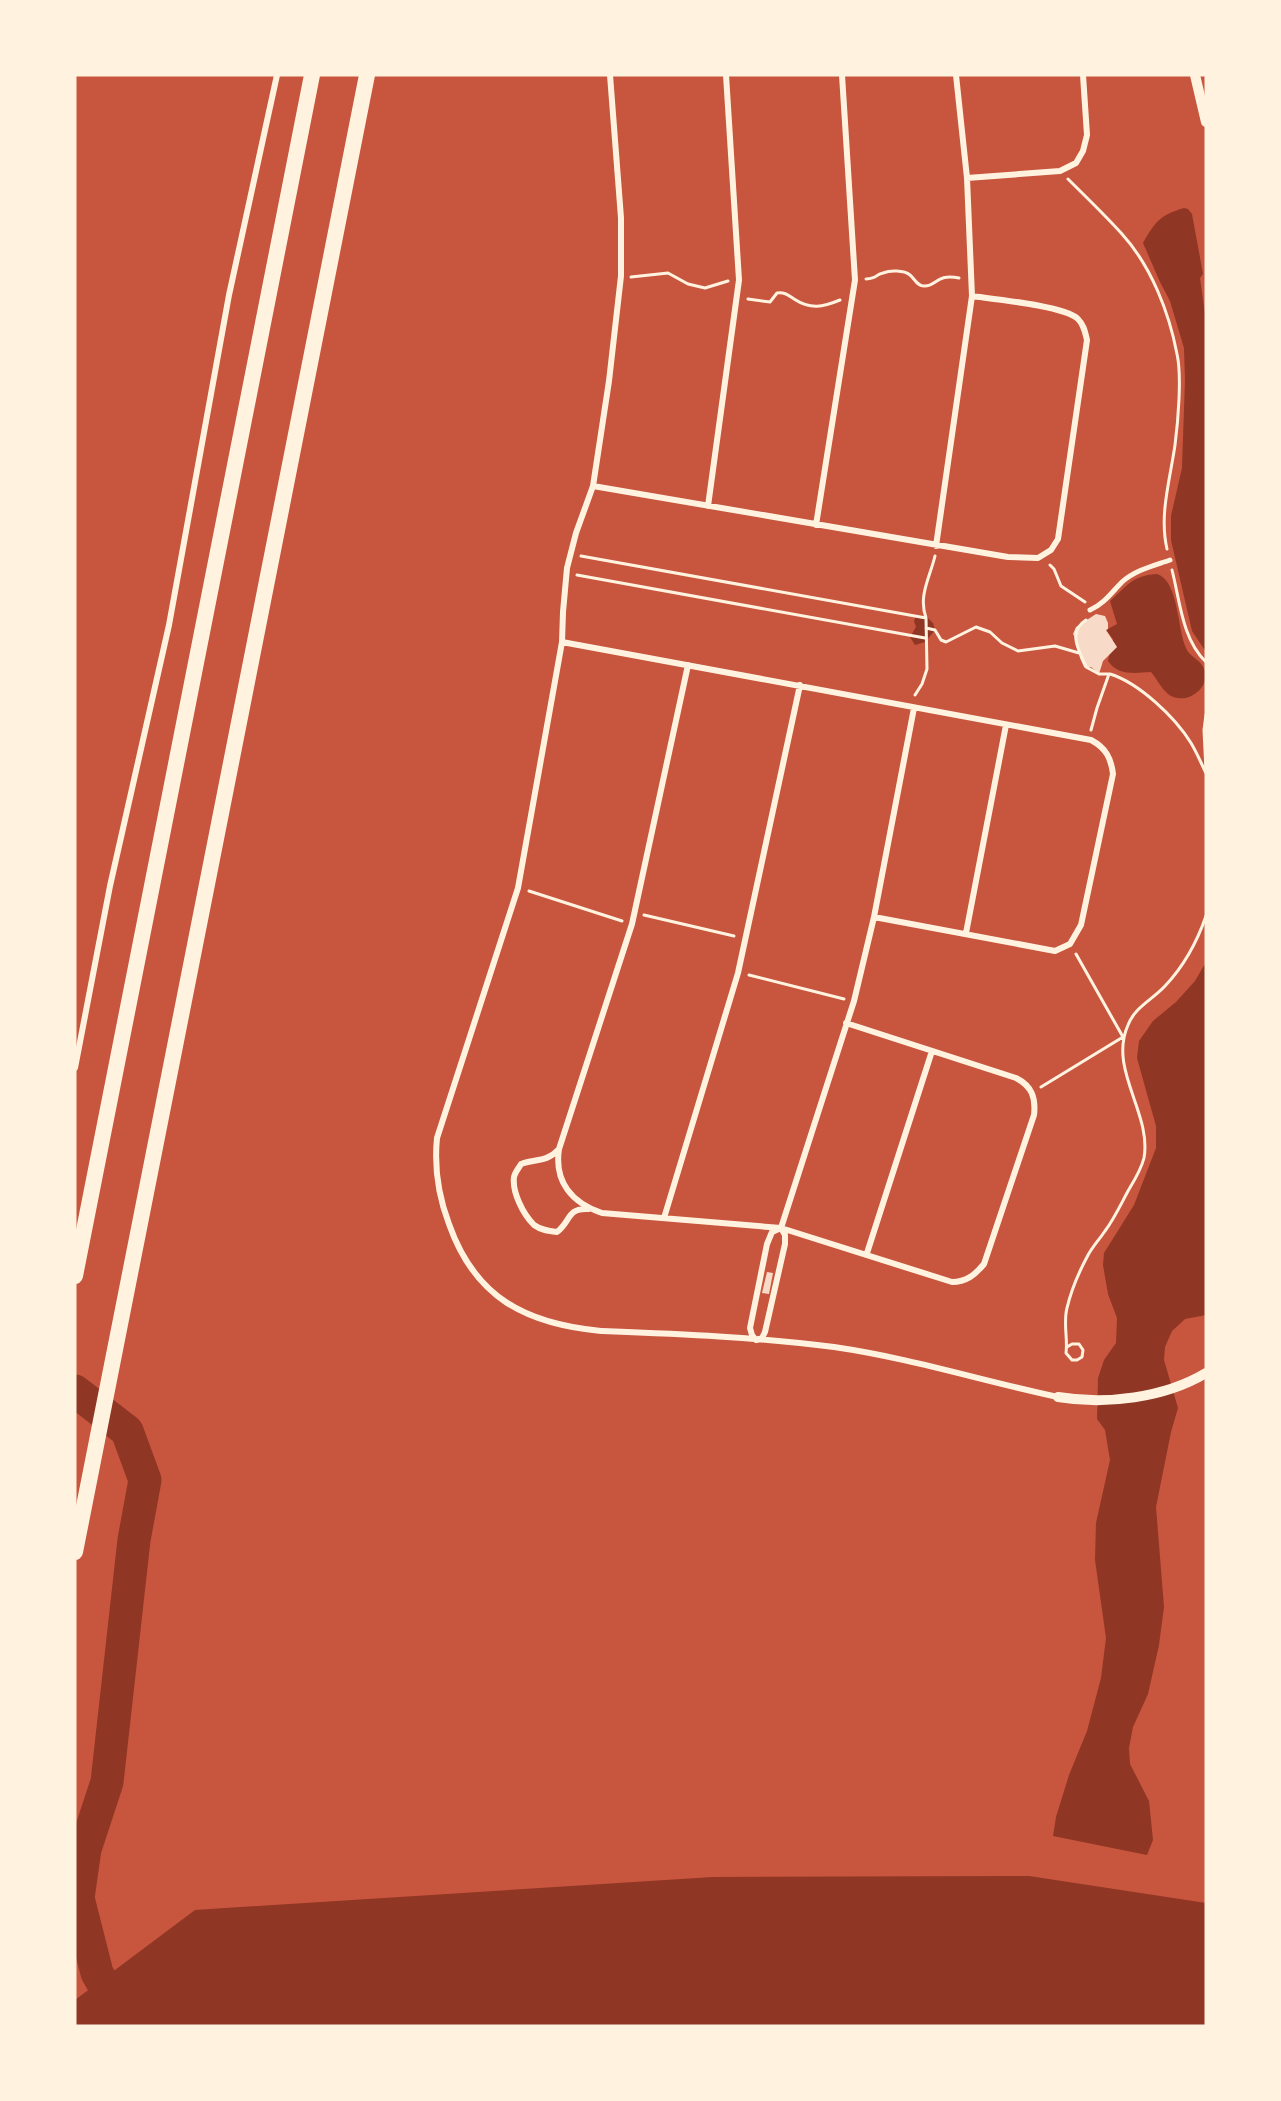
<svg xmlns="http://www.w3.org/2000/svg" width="1281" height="2101" font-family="Inter,sans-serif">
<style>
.water{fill:#8f3625}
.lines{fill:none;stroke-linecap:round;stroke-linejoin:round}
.river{stroke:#8f3625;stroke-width:33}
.building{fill:#f7dbc8}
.path{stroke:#fff3e0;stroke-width:3}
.pedestrian{stroke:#fff3e0;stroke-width:5}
.minor{stroke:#fff3e0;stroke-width:6}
.tertiary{stroke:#fff3e0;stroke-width:10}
.motorway{stroke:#fff3e0;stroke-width:16}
</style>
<rect width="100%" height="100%" fill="#c8553d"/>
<path class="water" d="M1184 208 1188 209 1192 214 1203 274 1200 278 1206 321V652L1192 631 1171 540V516L1182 468 1185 380 1184 348 1170 301 1160 282 1143 243C1155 222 1160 215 1184 208Z
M1157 574C1179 581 1177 629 1186 648 1190 658 1203 660 1205 672 1209 691 1183 706 1168 694 1161 688 1157 679 1151 672 1135 673 1118 676 1108 661L1113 639 1106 630 1117 624 1110 601C1128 586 1130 576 1157 574Z
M923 613 933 623 935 630 925 642 915 645 910 637 916 627 914 621 916 615 925 617Z
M1206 962V1315L1185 1319 1172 1331 1165 1347 1164 1360 1178 1408 1171 1432 1156 1507 1164 1607 1159 1645 1148 1694 1133 1727 1129 1748 1130 1764 1149 1801 1153 1840 1147 1855 1053 1836 1056 1817 1069 1775 1087 1731 1101 1678 1106 1638 1095 1560 1096 1523 1110 1460 1105 1430 1097 1419 1098 1378 1104 1360 1116 1343 1117 1318 1108 1294 1103 1265 1104 1253 1134 1205 1156 1148V1126L1137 1058 1139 1041 1153 1021 1176 1002 1195 981Z
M1029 1876 1206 1903V2026H75V2000L195 1910 713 1877Z"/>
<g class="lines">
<path class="river" d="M75 1391 127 1431 145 1480 134 1540 107 1782 85 1849 78 1898 97 1973 123 2019"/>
</g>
<path class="building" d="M1096 614 1105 616 1108 623V629L1106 630 1117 647 1103 661 1099 674 1091 667H1084L1080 658 1077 641 1073 634 1076 627Z
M767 1272 773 1273 769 1294 762 1293Z"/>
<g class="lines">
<path class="path" d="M1068 179C1086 197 1105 215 1122 234 1151 266 1169 312 1177 354 1182 376 1178 422 1175 445 1170 480 1159 515 1167 549
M631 277 668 273 688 284 705 288 728 281
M866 279C879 278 874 275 883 273 890 270 904 270 910 275 915 279 917 286 924 286 936 287 936 273 959 278
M748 299 770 302 777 293C785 292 788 295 794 299 811 310 823 307 840 300
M581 556 926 618 927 669 922 684 915 695
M1050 565 1054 569 1061 586 1085 602
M1172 570C1180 601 1182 639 1206 662
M577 575 925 638
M926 618C918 596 930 577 935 556
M1086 620C1067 632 1079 650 1086 667L1099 674H1109L1097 708 1091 730
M926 628 935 630 941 640 946 642 976 627 990 632 1002 643 1018 651 1055 646 1079 653
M1110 674C1139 683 1175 717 1191 743 1197 753 1201 763 1206 773
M1206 770 1204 730 1206 715
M529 891 622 921
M644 915 734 936
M749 975 844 999
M1041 1087 1123 1037 1076 954
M1067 1347 1072 1344H1079L1083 1350 1082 1357 1077 1360H1072L1066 1353C1068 1338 1063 1323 1067 1308 1071 1291 1079 1272 1087 1257 1092 1247 1099 1240 1105 1231 1114 1219 1121 1204 1128 1191 1134 1181 1141 1170 1144 1158 1152 1113 1108 1070 1128 1025 1135 1007 1152 1000 1165 986 1184 966 1197 942 1206 916"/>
<path class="pedestrian" d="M1090 610C1104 604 1112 592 1122 582 1135 570 1153 566 1170 560"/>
<path class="minor" d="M610 75 621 218V276L609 381 593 486 576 533 567 568 563 612 562 642 518 888 437 1138C434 1168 438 1195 449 1224 475 1298 526 1324 601 1331 679 1334 758 1337 834 1347 910 1358 983 1381 1058 1397
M967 178 1060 171 1076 163 1083 151 1087 135 1083 75
M593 486 1008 557 1038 558 1051 550 1058 539 1087 340C1085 332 1084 325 1078 319 1065 306 993 299 972 296
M708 506 739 280 726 75
M816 525 855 280 842 75
M936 546 972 296 967 178 956 75
M562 642 1091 740C1106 748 1111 758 1113 774L1081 925 1070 944 1055 951 874 917
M688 665 632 924 559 1149C554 1182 572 1203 602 1213L781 1228 952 1282C966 1282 975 1275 984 1264L1034 1115C1036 1098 1032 1086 1016 1078L846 1023
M966 933 1006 725
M75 1068 110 886 169 625 229 295 277 75
M558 1150C547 1162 535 1159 521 1164 519 1168 515 1172 514 1177 512 1192 523 1214 534 1225 541 1230 548 1231 557 1232 571 1221 567 1208 588 1209
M664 1218 738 973 800 685
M867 1253 932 1051
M756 1340 752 1335 750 1328 767 1244 772 1232 781 1228 854 1001 874 917 914 708
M757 1340 762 1338 765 1332 785 1244V1235L781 1228"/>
<path class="tertiary" d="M1195 75 1206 122
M1058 1397C1106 1405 1164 1398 1206 1373"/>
<path class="motorway" d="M75 1276 312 75
M75 1552 367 75"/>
</g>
<rect width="1281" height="2101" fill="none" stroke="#fff3e0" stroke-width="153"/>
</svg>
